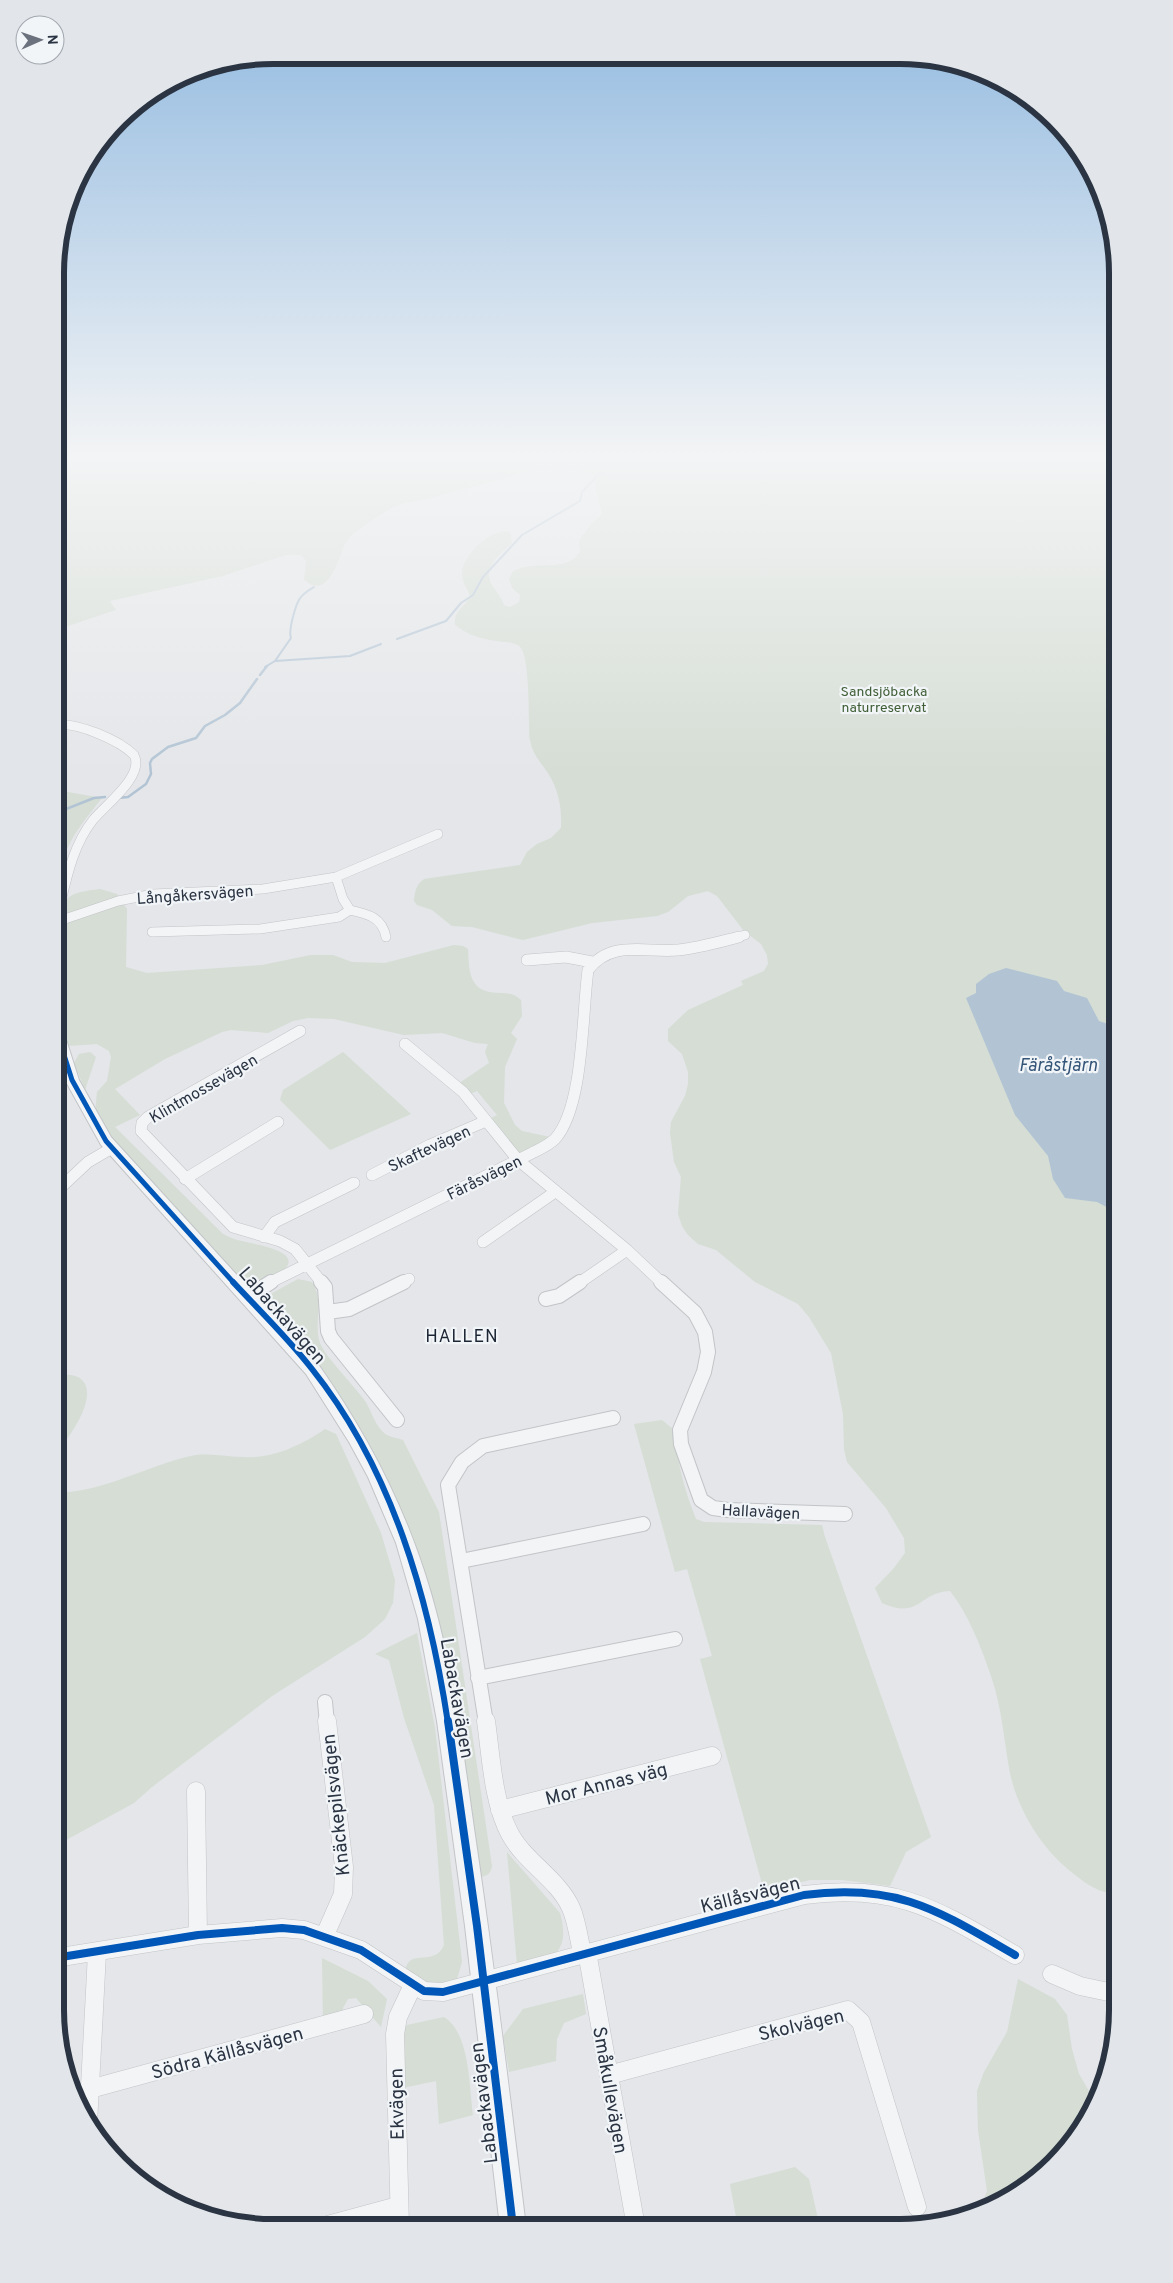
<svg xmlns="http://www.w3.org/2000/svg" width="1173" height="2283" font-family="Overpass,sans-serif">
<style>
.green{fill:#d5ddd4}
.water{fill:#b2c4d4}
.lines{fill:none;stroke-linecap:round;stroke-linejoin:round}
.stream-far1{stroke:#b2c4d4;stroke-width:2}
.stream{stroke:#b2c4d4;stroke-width:2.5}
.minor-far3-casing{stroke:#c2c4c7;stroke-width:10}
.minor-far2-casing{stroke:#c2c4c7;stroke-width:12}
.minor-far1-casing{stroke:#c2c4c7;stroke-width:16}
.minor-casing{stroke:#c2c4c7;stroke-width:19}
.tertiary-casing{stroke:#c2c4c7;stroke-width:2}
.minor-far3{stroke:#f3f4f6;stroke-width:9}
.minor-far2{stroke:#f3f4f6;stroke-width:11}
.minor-far1{stroke:#f3f4f6;stroke-width:14}
.minor{stroke:#f3f4f6;stroke-width:18}
.tertiary{fill:#f3f4f6;fill-rule:evenodd}
.cycleway-far2-casing{stroke:#f2f5f8;stroke-width:8}
.cycleway-far1-casing{stroke:#f2f5f8;stroke-width:9}
.cycleway-casing{stroke:#f2f5f8;stroke-width:11}
.cycleway-far2{stroke:#0057b8;stroke-width:5}
.cycleway-far1{stroke:#0057b8;stroke-width:6}
.cycleway{stroke:#0057b8;stroke-width:8}
.labels{text-anchor:middle;stroke-width:4.5;stroke-linejoin:round;paint-order:stroke}
.far-park-label{font-size:14px;fill:#405f37;stroke:#f2f5f8}
.street-label{font-size:16px;fill:#2a3443;stroke:#f2f5f8}
.water-label{font-size:18px;font-style:italic;fill:#335478;stroke:#f2f5f8}
.neighbourhood-label{font-size:18px;letter-spacing:1px;fill:#1c2534;stroke:#f2f5f8}
.near-street-label{font-size:19px;fill:#2a3443;stroke:#f2f5f8}
.rim{fill:none;stroke:#2a3443;stroke-width:6}
</style>
<rect width="100%" height="100%" fill="#e4e6e9"/>
<path class="green" d="M57 454H1118V1894C1099 1893 1088 1885 1074 1874 1043 1851 1018 1811 1010 1773 1004 1741 1002 1707 991 1676 981 1647 969 1615 950 1591 918 1592 921 1620 882 1603L875 1588 894 1568 905 1553 904 1538 886 1508 847 1462 844 1449 843 1414 831 1353 809 1317 798 1304 755 1282 716 1250 698 1244 688 1235 682 1226 678 1214 681 1177 674 1162 670 1133 671 1122 685 1096 688 1084V1072L682 1054 668 1041V1029L688 1010 743 985 741 981 764 971 768 964 767 955 761 944 744 931 717 896 708 891 688 896 668 912 657 916 592 923 523 940 472 927 452 926 432 910 417 905 414 901C415 891 416 885 424 879L520 865 527 852 537 844 551 838 561 828C562 809 559 790 548 773 541 763 532 753 530 740 528 724 531 654 519 646 513 642 504 642 497 641 481 639 468 635 455 625 453 610 465 608 470 596 467 589 461 580 462 573 463 554 492 528 510 532L512 543C498 556 480 569 494 588 498 594 501 597 504 605L510 607 519 602 520 595 512 588 509 579 513 571C537 559 564 574 580 552L579 541 591 524 602 514 592 473C544 461 521 475 476 486 461 490 447 493 432 498 421 501 409 501 399 505 387 509 367 524 357 531 352 534 346 541 344 546 338 560 328 601 304 580L306 561 301 555H286L223 576 110 601 116 610 56 630Z
M62 791 102 798C75 832 66 842 56 885V796Z
M100 889 117 894 127 909 126 967 147 973 262 965 311 955H333L352 962 385 963 454 945 463 946 468 949C469 973 469 993 500 993 508 993 515 994 521 1000L522 1016 511 1033 517 1039 505 1067 504 1103 515 1125 522 1131 550 1137V1140L517 1155 488 1120 497 1115 477 1091 468 1095 455 1086 489 1063 485 1052 488 1044 475 1043 442 1033 404 1035 334 1019 308 1018 293 1021 268 1033 231 1030 222 1032 165 1059 115 1089 140 1115 115 1127 223 1234C229 1237 235 1240 242 1241 261 1246 315 1253 273 1278 262 1284 254 1289 241 1286L120 1153 95 1113 97 1092 107 1081 111 1057 109 1051 97 1044 67 1046C57 998 55 951 64 903 71 891 88 891 100 889Z
M90 1052 96 1057 85 1090 74 1063 79 1054Z
M343 1052 411 1114 330 1150 280 1100 283 1090Z
M298 1279 312 1282C325 1302 313 1322 320 1343 323 1354 356 1388 365 1401 371 1410 374 1423 382 1431 387 1437 397 1438 403 1440L439 1512 492 1866C490 1874 488 1876 479 1877L391 1489 361 1430 325 1377 264 1305 267 1296Z
M56 1375C64 1375 75 1373 82 1380 99 1397 68 1440 56 1452Z
M662 1420 674 1430C677 1460 684 1490 696 1519L704 1522 822 1525 825 1537 931 1837 906 1852 890 1886 842 1880H810L764 1891 700 1659 712 1656 687 1569 675 1572 634 1424Z
M325 1429 336 1434 381 1533 395 1580 393 1603 385 1619 365 1637 272 1696 152 1787 134 1803 55 1846 56 1492C97 1495 149 1465 191 1456 208 1452 227 1457 244 1457 273 1459 302 1445 325 1429Z
M417 1633 435 1728 462 1962 456 1982 429 1989 405 1974C407 1945 434 1969 444 1945L434 1805 404 1718 389 1660 375 1654Z
M507 1852 560 1913C564 1928 566 1943 555 1954L517 1965Z
M322 1958 368 1981 387 1999 381 2027 356 1998 348 1999 343 2008V2018L323 2022Z
M1018 1979 1055 1999 1067 2015 1072 2049 1079 2074 1096 2103 1073 2143 1021 2191 972 2215 981 2206 987 2191 978 2130 977 2091 984 2072 1007 2032Z
M583 1994 586 2014 564 2023 557 2039 556 2061 509 2072 503 2036 523 2009Z
M444 2017C470 2033 469 2086 473 2115L439 2124 436 2081 402 2088 403 2032 407 2025Z
M795 2167 809 2179 820 2228H738L730 2184Z"/>
<path class="water" d="M1006 968 1057 981 1064 991 1087 998 1099 1021 1111 1025 1118 1037V1213L1097 1202 1065 1198 1053 1179 1048 1156 1015 1115 966 998 976 993V984L989 974Z"/>
<g class="lines">
<path class="stream-far1" d="M397 639 446 621 461 603 473 595 483 577 522 535 580 501 582 492 601 472
M275 661 291 638C288 631 296 602 301 597 305 592 309 590 314 587
M265 667 275 661 350 656 381 644"/>
<path class="stream" d="M260 675 267 666
M118 798 128 797 146 784 151 774 150 763 152 759 168 747 196 738 205 726 225 715 240 703 257 679
M56 813 94 798 105 797"/>
<defs>
<path id="minor-far3" d="M56 725C77 722 119 740 134 755 145 776 105 805 93 820 70 849 65 888 56 922
M336 877 343 899 350 910C368 914 382 917 386 937
M56 922 118 901 153 894 263 889 336 877 438 834
M152 932 260 929 339 917 350 910
M734 938 745 935"/>
<path id="minor-far2" d="M527 960 566 957 592 962
M300 1031 148 1117 142 1123 141 1131 233 1227 280 1241 295 1249 322 1283
M405 1044 463 1092 518 1160 627 1250 662 1283
M372 1175 430 1145 486 1121
M185 1179 278 1122
M56 1192 88 1162 112 1148
M264 1237 275 1222 354 1183
M483 1242 555 1192
M269 1283 532 1153C540 1149 549 1145 555 1139 584 1107 582 1013 588 970 611 939 645 953 678 950 699 948 719 942 739 937
M401 1283 409 1279
M579 1283 627 1250"/>
<path id="minor-far1" d="M321 1282 325 1287 328 1331 331 1338 397 1420
M661 1282 695 1313 705 1332 708 1352 704 1372 680 1430 681 1444 701 1500 713 1508 728 1510 845 1514
M248 1297 271 1282
M546 1299 559 1296 580 1282
M328 1312 349 1309 404 1282
M461 1561 643 1524
M478 1678 675 1639
M325 1702 327 1723
M486 1723 448 1485 462 1462 483 1446 613 1418"/>
<path id="minor" d="M486 1721C491 1756 493 1803 510 1834 525 1862 558 1879 571 1908 577 1922 579 1939 582 1953
M196 1791 198 1935
M500 1810 712 1756
M325 1935 343 1894 344 1867 327 1721
M587 1952 636 2227
M55 1958 198 1935 282 1928 304 1930 361 1950 424 1991 443 1992 804 1895C898 1883 937 1910 1015 1955
M1052 1974 1080 1986 1118 1994
M609 2075 848 2010 861 2022 917 2207
M90 2089 364 2014
M88 2124 97 1953
M324 2226 398 2206
M400 2227 395 2034 398 2017 413 1985"/>
<path id="tertiary" d="M56 918 61 919 62 923 56 927Z
M56 1025 61 1027 63 1030 79 1080 111 1137 318 1364C373 1442 415 1526 438 1619 457 1692 465 1768 476 1842 495 1970 510 2098 526 2227H500L465 1926 437 1721 418 1619 396 1543 368 1477 349 1442 306 1374 101 1145 65 1080 56 1052Z"/>
</defs>
<use href="#minor-far3" class="minor-far3-casing"/>
<use href="#minor-far2" class="minor-far2-casing"/>
<use href="#minor-far1" class="minor-far1-casing"/>
<use href="#minor" class="minor-casing"/>
<use href="#tertiary" class="tertiary-casing"/>
<use href="#minor-far3" class="minor-far3"/>
<use href="#minor-far2" class="minor-far2"/>
<use href="#minor-far1" class="minor-far1"/>
<use href="#minor" class="minor"/>
<use href="#tertiary" class="tertiary"/>
<defs>
<path id="cycleway-far2" d="M56 1030 72 1080 106 1141 234 1283"/>
<path id="cycleway-far1" d="M233 1282C259 1310 288 1338 312 1369 392 1469 429 1598 448 1723"/>
<path id="cycleway" d="M448 1721 477 1926 513 2227
M55 1958 198 1935 282 1928 304 1930 361 1950 424 1991 443 1992 804 1895C898 1883 937 1910 1015 1955"/>
</defs>
<use href="#cycleway-far2" class="cycleway-far2-casing"/>
<use href="#cycleway-far1" class="cycleway-far1-casing"/>
<use href="#cycleway" class="cycleway-casing"/>
<use href="#cycleway-far2" class="cycleway-far2"/>
<use href="#cycleway-far1" class="cycleway-far1"/>
<use href="#cycleway" class="cycleway"/>
</g>
<linearGradient id="sky" x2="0" y2="1"><stop stop-color="#92bae0"/><stop offset="0.59" stop-color="#f3f4f5"/><stop offset="1" stop-color="#f3f4f5" stop-opacity="0"/></linearGradient>
<rect width="1173" height="774" fill="url(#sky)"/>
<g class="labels">
<g class="far-park-label">
<text x="884" y="696">Sandsjöbacka<tspan x="884" dy="16">naturreservat</tspan></text>
</g>
<g class="street-label">
<text transform="translate(195 894) rotate(-4)" y="6">Långåkersvägen</text>
<text transform="translate(203 1088) rotate(-30)" y="6">Klintmossevägen</text>
<text transform="translate(429 1148) rotate(-25)" y="6">Skaftevägen</text>
<text transform="translate(484 1177) rotate(-26)" y="6">Färåsvägen</text>
<text transform="translate(761 1511) rotate(3)" y="6">Hallavägen</text>
</g>
<g class="water-label">
<text x="1058" y="1071">Färåstjärn</text>
</g>
<g class="neighbourhood-label">
<text x="462" y="1342">HALLEN</text>
</g>
<g class="near-street-label">
<text transform="translate(283 1315) rotate(49)" y="7">Labackavägen</text>
<text transform="translate(458 1698) rotate(80)" y="7">Labackavägen</text>
<text transform="translate(606 1783) rotate(-14)" y="7">Mor Annas väg</text>
<text transform="translate(335 1805) rotate(-96)" y="7">Knäckepilsvägen</text>
<text transform="translate(750 1894) rotate(-14)" y="7">Källåsvägen</text>
<text transform="translate(801 2024) rotate(-13)" y="7">Skolvägen</text>
<text transform="translate(227 2052) rotate(-15)" y="7">Södra Källåsvägen</text>
<text transform="translate(611 2090) rotate(80)" y="7">Småkullevägen</text>
<text transform="translate(483 2103) rotate(-97)" y="7">Labackavägen</text>
<text transform="translate(396 2104) rotate(-91)" y="7">Ekvägen</text>
</g>
</g>
<path d="M0 0H1173V2283H0ZM273 64H900A209 209 0 0 1 1109 273V2010A209 209 0 0 1 900 2219H273A209 209 0 0 1 64 2010V273A209 209 0 0 1 273 64Z" fill="#e2e6ea" fill-rule="evenodd"/>
<path class="rim" d="M273 64H900A209 209 0 0 1 1109 273V2010A209 209 0 0 1 900 2219H273A209 209 0 0 1 64 2010V273A209 209 0 0 1 273 64Z"/>
<g transform="translate(40 40) rotate(88)"><circle r="24" fill="#f2f5f8" stroke="#a2a8b0"/>
<path d="M0-4L9 19L0 12L-9 19Z" fill="#6b727d"/>
<text y="-8" font-size="14" font-weight="bold" text-anchor="middle" fill="#2a3443">N</text>
</g>
</svg>
